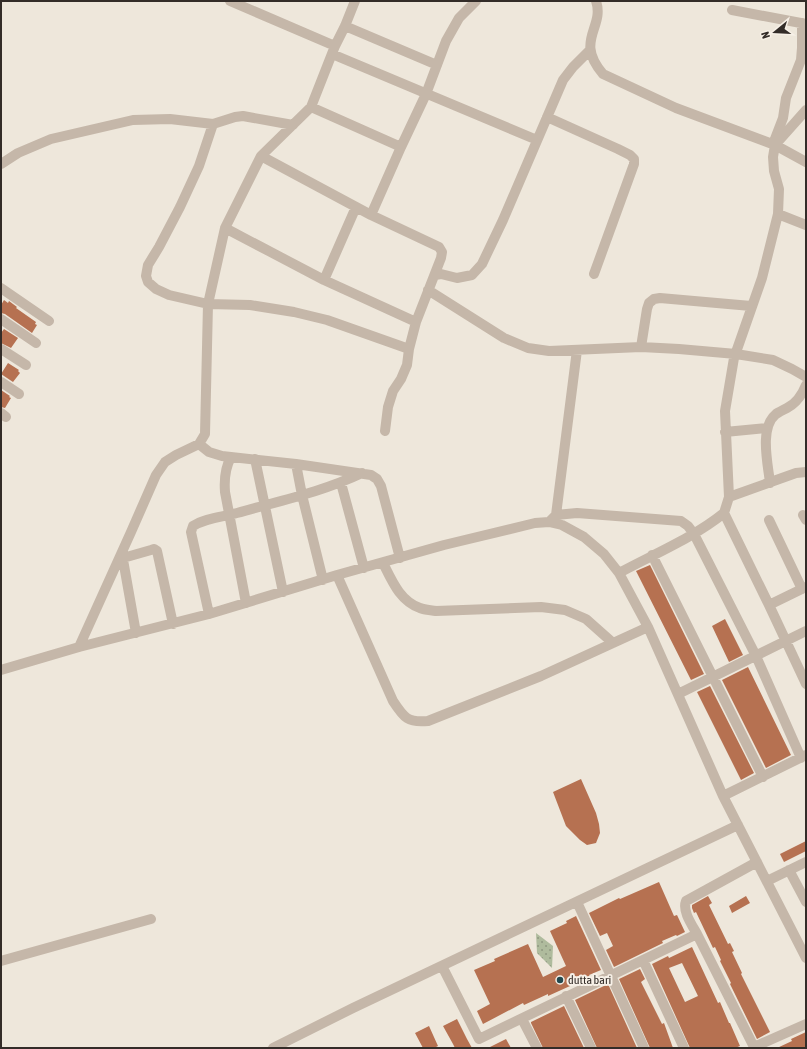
<svg xmlns="http://www.w3.org/2000/svg" width="807" height="1049" font-family="'Asap Condensed',sans-serif">
<style>
.park{fill:url(#park-dots)}
.building{fill:#b67151;fill-rule:evenodd}
.lines{fill:none;stroke-linecap:round;stroke-linejoin:round}
.minor{stroke:#c5b7a9;stroke-width:10}
.poi-dot{fill:#23494f;stroke:#f7f0e7;stroke-width:1.5}
.labels{text-anchor:middle;stroke-width:4;stroke-linejoin:round;paint-order:stroke}
.poi-label{font-size:12px;fill:#332c28;stroke:#f7f0e7;text-anchor:start}
</style>
<defs>
<pattern id="park-dots" width="8" height="8" patternUnits="userSpaceOnUse"><rect width="8" height="8" fill="#afbb9d"/><path d="M2 2h.1M6 6h.1" fill="none" stroke="#8f9880" stroke-width="1.8" stroke-linecap="round"/></pattern>
</defs>
<rect width="100%" height="100%" fill="#eee7db"/>
<path class="park" d="M536 933 553 946 552 968 537 953Z"/>
<path class="building" d="M4 300 8 303 9 301 17 307 16 308 36 322 35 324 37 325 32 333 5 314 1 313V305Z
M4 329 18 338 11 348 1 343V333Z
M8 363 19 370 18 371 20 373 13 382 1 374Z
M1 390 10 396 9 397 11 398 5 408 1 407Z
M650 565 704 674 691 680 636 571Z
M725 619 743 655 729 662 712 626Z
M748 667 791 755 766 768 722 680Z
M710 686 754 773 741 780 697 692Z
M581 779 596 813 599 824 600 833 596 843 587 845 580 840 566 826 553 792Z
M806 841V851L784 862 780 854Z
M659 882 674 916 677 915 685 932 677 936 676 935 662 941 663 943 614 967 606 950 613 946 607 933 600 936 589 913 619 898 620 899Z
M708 896 712 903 709 905 728 944 730 943 734 951 732 952 742 973 741 974 770 1032 757 1039 730 984 731 983 720 961 721 960 715 947 713 948 696 912 694 913 692 908V905Z
M746 896 750 903 732 913 729 906Z
M576 916 601 970 589 975 590 977 559 991 548 996V994L524 1005 523 1003 483 1024 477 1011 490 1004 474 970 495 961 494 959 528 944 543 977 566 966 550 931 567 923 566 921Z
M692 947 718 1003 720 1002 729 1023H730L740 1046 735 1048H690L652 964 668 956 669 958ZM682 963 698 996 685 1002 669 968Z
M640 969 645 979 641 982 662 1024 664 1023 673 1048H650L619 979Z
M608 984 637 1048H597L575 1000Z
M564 1006 584 1048H543L531 1023V1022Z
M457 1019 467 1039 472 1048H455L453 1044 443 1026Z
M429 1026 438 1046 434 1048H423L415 1033Z
M806 1032V1048H777L792 1041 791 1039Z
M506 1039 511 1048H488Z"/>
<g class="lines">
<path class="minor" d="M230 1 335 46
M596 1C605 28 574 40 603 74L676 108 775 145 806 162
M732 10 806 24
M345 26 437 65
M332 54 537 140
M311 107 401 147
M547 117 618 149 630 155 634 159V164L594 274
M213 124 199 166 180 207 159 247 148 265 146 276 148 282 156 289 169 295 208 304 250 305 294 312 327 320 409 349
M773 144 783 118 786 98 801 60 802 48V23
M261 156 371 215 439 247 442 252 441 258 416 322 409 349 407 365 401 379 393 391 388 407 385 431
M1 164 18 153 51 139 133 120 170 119 213 124 235 117 243 116 293 125
M778 214 806 225
M371 215 401 147 426 94 446 41 459 18 476 1
M225 228 324 280 416 322
M435 275 441 274 457 278 472 275 482 264 503 220 563 80 573 67 590 50
M324 280 356 207
M1 288 49 321
M428 290 504 338 528 348 549 351 641 347 679 349 736 354 773 360 792 369 806 377
M1 319 36 343
M641 347 647 309 649 303 654 299 660 298 751 306
M1 349 26 365
M1 382 19 394
M1 413 6 417
M725 432 767 428
M199 444 209 452 222 456 296 464 371 475 377 479 381 486 400 558
M231 457C225 468 224 479 225 492L246 603
M255 459 283 592
M296 464 302 495 323 580
M341 483 364 568
M770 483C768 464 759 428 776 414 779 412 783 410 787 408 797 403 802 395 806 385
M729 497 796 473 806 472
M724 513 729 497 725 411 734 358 762 278 778 214 779 189 774 171 773 157 775 145 806 110
M556 515 577 350
M803 515 806 520
M769 520 802 589
M549 522 556 515 577 513 681 521 688 526 694 534 756 656 801 758
M122 554 136 633
M652 555 763 777
M123 558 151 550 154 549 157 551 173 624
M383 563C392 581 400 601 420 608 425 610 431 610 436 611L541 607 565 610 586 619 613 643
M619 573C654 554 693 538 724 513L769 605 806 684
M337 575 393 701C404 718 408 723 428 721L541 676 648 627
M769 605 806 587
M209 614 191 532 193 526C205 518 222 517 237 513 279 501 322 492 362 473
M79 647 131 532 156 475 165 462 176 455 199 444 205 434 208 304 225 228 261 156 311 107 335 46 345 26 355 1
M1 670 79 647 209 614 337 575 444 545 535 523 549 522 562 525 584 537 604 554 619 573 648 627 723 796 806 958
M678 694 806 631
M723 796 806 755
M789 870 806 902
M767 881 806 862
M577 902 644 1048
M697 934C692 925 682 911 686 901L757 862
M643 960 684 1048
M1 961 151 919
M442 966 479 1039 697 934 754 1047 806 1024
M566 996 591 1048
M522 1019 537 1048
M273 1048 353 1008 738 825"/>
</g>
<circle class="poi-dot" cx="560" cy="980" r="4"/>
<g class="labels">
<g class="poi-label">
<text x="568" y="984">dutta bari</text>
</g>
</g>
<rect width="807" height="1049" fill="none" stroke="#332c28" stroke-width="4"/>
<g transform="translate(775 32) rotate(252)" stroke="#f7f0e7" stroke-width="3" paint-order="stroke">
<path d="M0-3L7 15L0 10L-7 15Z" fill="#332c28"/>
<text y="-6" font-size="11" font-weight="bold" text-anchor="middle" fill="#332c28">N</text>
</g>
</svg>
